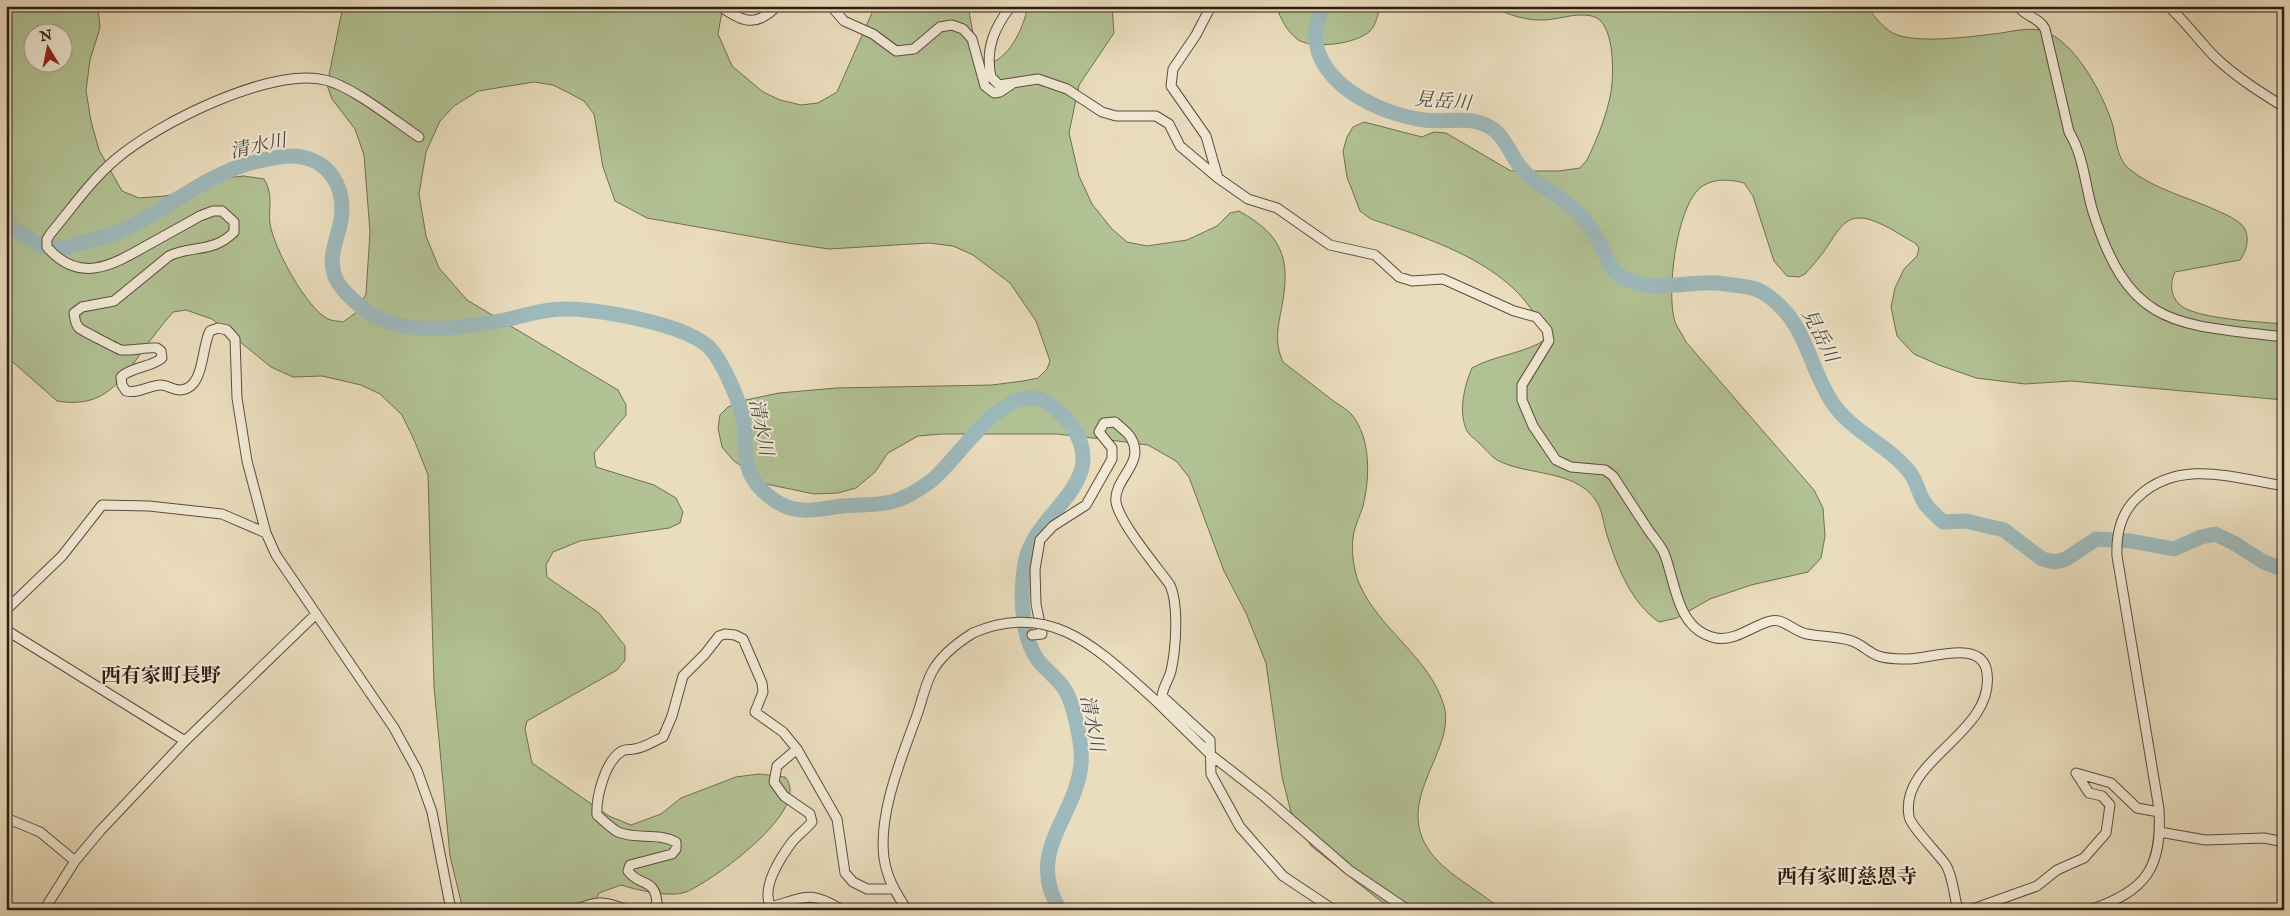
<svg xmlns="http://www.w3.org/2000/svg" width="2290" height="916" font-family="'IM FELL English','Noto Serif JP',serif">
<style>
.green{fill:#b2c294;stroke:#6f6f54;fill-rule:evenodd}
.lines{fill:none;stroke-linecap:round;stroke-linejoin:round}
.river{stroke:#9db9bc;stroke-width:15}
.minor-casing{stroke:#5c4c3e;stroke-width:11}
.minor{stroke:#f1e9d4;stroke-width:9}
.minor-bridge-casing{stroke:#5c4c3e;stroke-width:11;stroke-linecap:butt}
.minor-bridge{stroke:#f1e9d4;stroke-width:9}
.labels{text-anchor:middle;stroke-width:4;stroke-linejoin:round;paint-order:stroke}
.water-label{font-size:19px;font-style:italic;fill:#4e4b46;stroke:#f1e9d4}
.quarter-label{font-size:20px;font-weight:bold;fill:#2c1c14;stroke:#f1e9d4}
</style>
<rect width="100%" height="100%" fill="#eaddbd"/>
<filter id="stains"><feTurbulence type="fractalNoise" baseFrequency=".004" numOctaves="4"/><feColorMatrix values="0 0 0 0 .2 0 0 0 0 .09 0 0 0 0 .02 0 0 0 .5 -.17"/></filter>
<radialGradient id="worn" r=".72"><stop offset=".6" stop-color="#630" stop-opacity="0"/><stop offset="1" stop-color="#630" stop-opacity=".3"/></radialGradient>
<path class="green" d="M6 6H98L100 28 90 60 86 91 91 121 99 150 122 191 139 198 165 196 191 191 215 179 244 176 264 179C274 196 268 206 270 224 274 248 306 308 328 319 332 321 339 321 343 322L357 312 366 294 370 232 364 155 355 129 332 99 327 85 343 6H723L718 34 732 66 763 92 780 100 801 105 818 103 837 92 875 6H968L978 60 984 65C1009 61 1023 29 1028 6H1112L1114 33 1079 85 1069 133 1079 176 1092 204 1112 229 1127 242 1147 246 1187 240 1217 226 1230 213 1239 211C1282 235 1291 258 1282 306 1278 327 1274 342 1283 362 1299 374 1315 387 1331 399 1337 404 1347 409 1352 415 1371 438 1370 478 1363 506 1360 516 1354 527 1353 538 1351 550 1354 572 1359 583 1378 629 1430 657 1444 706 1456 750 1396 797 1427 847 1443 874 1479 889 1501 910H1392L1311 846 1291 812 1282 777 1266 663 1246 613 1224 571 1189 477 1176 461 1148 445 1102 439 1057 434H942L918 436 888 453 875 472 856 488 838 493 814 494 766 484 733 460 722 447 718 428 720 415 728 407 746 400 779 393 837 388 992 385 1023 381 1038 378 1047 369 1050 361 1036 321 1010 283 973 255 953 246 929 243 829 249 788 243 647 218 615 201 603 167 594 114 584 101 569 93 553 85 534 82 478 91 454 106 440 121 426 152 419 194 426 236 439 268 467 300 618 390 626 405V415L594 453 596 467 654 485 676 498 683 512 680 523 669 528 580 541 553 552 546 565 547 577 599 613 625 646V660L617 670 527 721 525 729 532 763 609 816 631 825 661 814 681 798 736 777 759 774 785 777C814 809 712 881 686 892 670 898 637 890 621 885L599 893 591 910H463L450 856 434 687 428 475 415 442 402 415 380 394 361 385 322 376 293 377 271 367 212 319 186 310 173 312C163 324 153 336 144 349 120 382 104 409 57 401L6 356ZM32 32H62V62H32Z
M1276 6H1380C1378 14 1376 25 1370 31 1357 44 1311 50 1297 39 1286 30 1281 19 1276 6Z
M1487 6H1867C1873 15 1883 28 1893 33 1916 45 1975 36 2001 33 2014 31 2030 27 2043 31 2075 40 2104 96 2113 126 2116 139 2117 158 2128 168 2154 190 2189 197 2220 212 2227 215 2236 219 2242 225 2251 235 2247 251 2240 260L2175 272C2170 283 2170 295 2179 304 2193 319 2262 322 2284 324V400L2071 381 2025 384 1976 378 1939 365 1914 354 1897 336 1891 307 1895 288 1904 269 1917 256 1919 248 1915 243C1903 237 1893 229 1881 224 1851 210 1843 222 1829 244 1822 255 1813 265 1805 274L1799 277 1787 276 1774 261 1753 196 1744 183C1730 179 1712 178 1700 188 1676 208 1666 294 1675 322 1678 329 1683 335 1686 342L1814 490 1823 508 1825 536 1821 558 1808 572 1751 585 1710 599 1677 618 1659 622C1631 603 1617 566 1607 535 1603 523 1603 510 1595 499 1573 469 1527 476 1497 460 1490 456 1484 447 1478 442 1475 439 1469 435 1467 431 1458 412 1464 387 1472 368 1495 355 1527 353 1546 339 1523 267 1435 241 1371 219L1360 211 1347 177 1343 151 1347 137 1353 127 1364 122 1422 137 1434 132 1446 133 1511 171H1559L1580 168 1587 160C1597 139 1607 115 1611 92 1614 73 1615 21 1592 16 1573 12 1557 21 1539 20 1521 20 1504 12 1487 6Z"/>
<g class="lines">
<path class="river" d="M1323 6C1291 71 1371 113 1424 120 1447 123 1469 115 1490 127 1506 136 1510 156 1522 169 1539 189 1568 198 1584 220 1591 228 1597 237 1601 246 1606 255 1609 267 1616 273 1640 293 1675 284 1703 283 1713 282 1724 284 1734 285 1745 287 1755 287 1764 293 1810 324 1806 365 1834 405 1854 433 1890 446 1911 474 1917 483 1919 494 1924 502 1929 510 1937 516 1943 522L1966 521 2004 530 2042 559 2055 562 2066 559 2096 539 2131 541 2174 549 2201 537 2215 534 2234 543 2262 561 2284 570
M6 223C19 231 33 244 47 247 60 251 73 245 85 242 103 237 123 232 139 222 182 198 217 168 268 159 280 157 293 154 306 158 329 164 342 185 342 208 343 231 327 250 334 274 338 288 354 301 365 310 402 338 463 328 505 320 524 316 542 309 562 309 593 308 646 319 675 329 686 333 700 339 709 347 723 362 742 405 744 425 746 440 744 459 750 473 759 492 782 510 803 510 815 511 829 508 841 506 865 504 885 507 907 496 915 492 924 486 931 481 957 460 997 394 1033 398 1048 399 1062 414 1071 425 1112 482 1037 510 1026 559 1020 587 1020 628 1034 654 1041 668 1057 676 1065 690 1074 704 1083 747 1081 764 1076 818 1024 852 1060 910"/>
<defs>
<path id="minor" d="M720 6C742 22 756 28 777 6
M831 6 844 21 873 34 896 51 914 49 940 27 952 25 963 29 972 39 985 86 994 93 1000 92 1012 84
M1011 6C994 28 985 49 991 77L999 85 1038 79 1067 89 1102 112 1116 116H1156L1169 124 1180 146 1218 178 1248 199 1277 208 1330 245 1375 255 1399 277 1412 281 1443 279 1514 311 1536 317 1547 330 1549 341 1522 385V400L1533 426 1556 460 1571 467 1605 470 1613 476C1625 494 1637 513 1649 531 1654 538 1661 546 1664 553 1676 582 1676 630 1716 638 1740 642 1762 617 1779 621 1788 623 1796 632 1807 634 1822 637 1837 636 1852 641 1861 644 1867 651 1876 655 1884 659 1896 659 1906 659 1928 660 1983 637 1987 673 1995 734 1899 759 1909 816 1910 826 1938 853 1946 865 1953 877 1954 896 1958 910
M1211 6 1196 35 1173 69 1171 86 1206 136 1218 178
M2018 6C2025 17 2039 17 2045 29L2069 132C2084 156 2085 186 2093 212 2130 329 2176 324 2284 337
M2168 6C2186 22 2199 41 2215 57 2236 77 2260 92 2284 107
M419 137C395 121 352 86 325 80 271 67 158 123 116 159 91 180 72 208 51 233L47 239V247C79 284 111 266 146 246 164 236 182 226 200 216L213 211H222L234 222V232C214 253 192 245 169 256L114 301 82 307 74 313C75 319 75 324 79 328 81 330 118 349 121 350 133 351 146 347 157 348L161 351 162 358C150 368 133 366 121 377L122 385 126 391C139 394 149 385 161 385 167 385 173 390 180 390 205 389 201 347 210 331L218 328 227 330 235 339 237 398 247 461 266 533 276 555 394 728 417 770 432 812 451 910
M6 610 62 556 102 505 149 506 222 514 266 533
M6 630 185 741
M1032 635 1042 634 1036 604 1035 569 1040 540 1053 526 1086 505 1112 459V448L1099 432 1104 423 1115 422C1120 427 1128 432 1131 438 1146 463 1113 479 1116 502 1119 522 1157 567 1170 585 1179 605 1176 649 1171 671 1169 679 1163 687 1162 696L1210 740 1211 774 1240 827 1283 876 1334 910
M1154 699 1211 755 1266 798 1349 870 1408 910
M797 749 777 766 774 782 784 796 810 814 812 822C806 829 798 835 792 842 781 857 760 888 771 907 806 897 809 890 842 910
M6 818 40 832 75 861
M2160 832 2205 840 2264 838 2284 842
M44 910 75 861 100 831 185 741 316 614
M576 910C597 900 606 901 627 910
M651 910 657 903C655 877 639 887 628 871L630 865 672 854 676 849V842C657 832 637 840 618 832 611 828 603 820 597 815 596 797 605 761 622 751 626 749 630 750 634 749 644 748 654 741 663 737L672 716 683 676 705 654 719 636 725 634 735 635 743 639 762 683 763 692 755 712 783 732 797 749 837 819 845 873 853 882 867 889H893
M907 910C896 893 887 879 884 858 878 813 902 757 917 715 922 701 925 685 932 672 941 655 957 643 973 633
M1970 910 2037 886 2057 870 2084 858 2106 833 2110 805 2102 796 2089 793 2076 773 2111 783 2137 808 2159 812
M2089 910C2147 891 2162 868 2159 809L2117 556C2116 535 2121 512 2138 497 2179 458 2234 478 2284 486"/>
</defs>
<use href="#minor" class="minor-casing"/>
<use href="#minor" class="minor"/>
<defs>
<path id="minor-bridge" d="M973 633C1051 599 1099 650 1154 699"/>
</defs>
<use href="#minor-bridge" class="minor-bridge-casing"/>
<use href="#minor-bridge" class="minor-bridge"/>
</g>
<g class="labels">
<g class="water-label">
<text transform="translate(1443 100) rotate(5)" y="7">見岳川</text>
<text transform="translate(258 145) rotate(-12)" y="7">清水川</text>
<text transform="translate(1821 335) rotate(63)" y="7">見岳川</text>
<text transform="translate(762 427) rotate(79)" y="7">清水川</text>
<text transform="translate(1093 723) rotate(79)" y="7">清水川</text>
</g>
<g class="quarter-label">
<text x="161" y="682">西有家町長野</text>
<text x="1847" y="883">西有家町慈恩寺</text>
</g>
</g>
<rect width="2290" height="916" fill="none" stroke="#eaddbd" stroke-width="25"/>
<rect x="8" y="8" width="2275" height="901" fill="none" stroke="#2c1c14" stroke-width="2.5"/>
<rect x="12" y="12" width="2265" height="891" fill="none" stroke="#2c1c14"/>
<g transform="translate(48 48) rotate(350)"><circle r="24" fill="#f1e9d4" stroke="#a29787"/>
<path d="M0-4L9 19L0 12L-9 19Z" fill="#8f2418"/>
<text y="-8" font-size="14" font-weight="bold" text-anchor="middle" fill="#2c1c14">N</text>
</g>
<rect width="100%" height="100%" filter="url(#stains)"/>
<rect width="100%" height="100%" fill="url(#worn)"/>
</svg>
